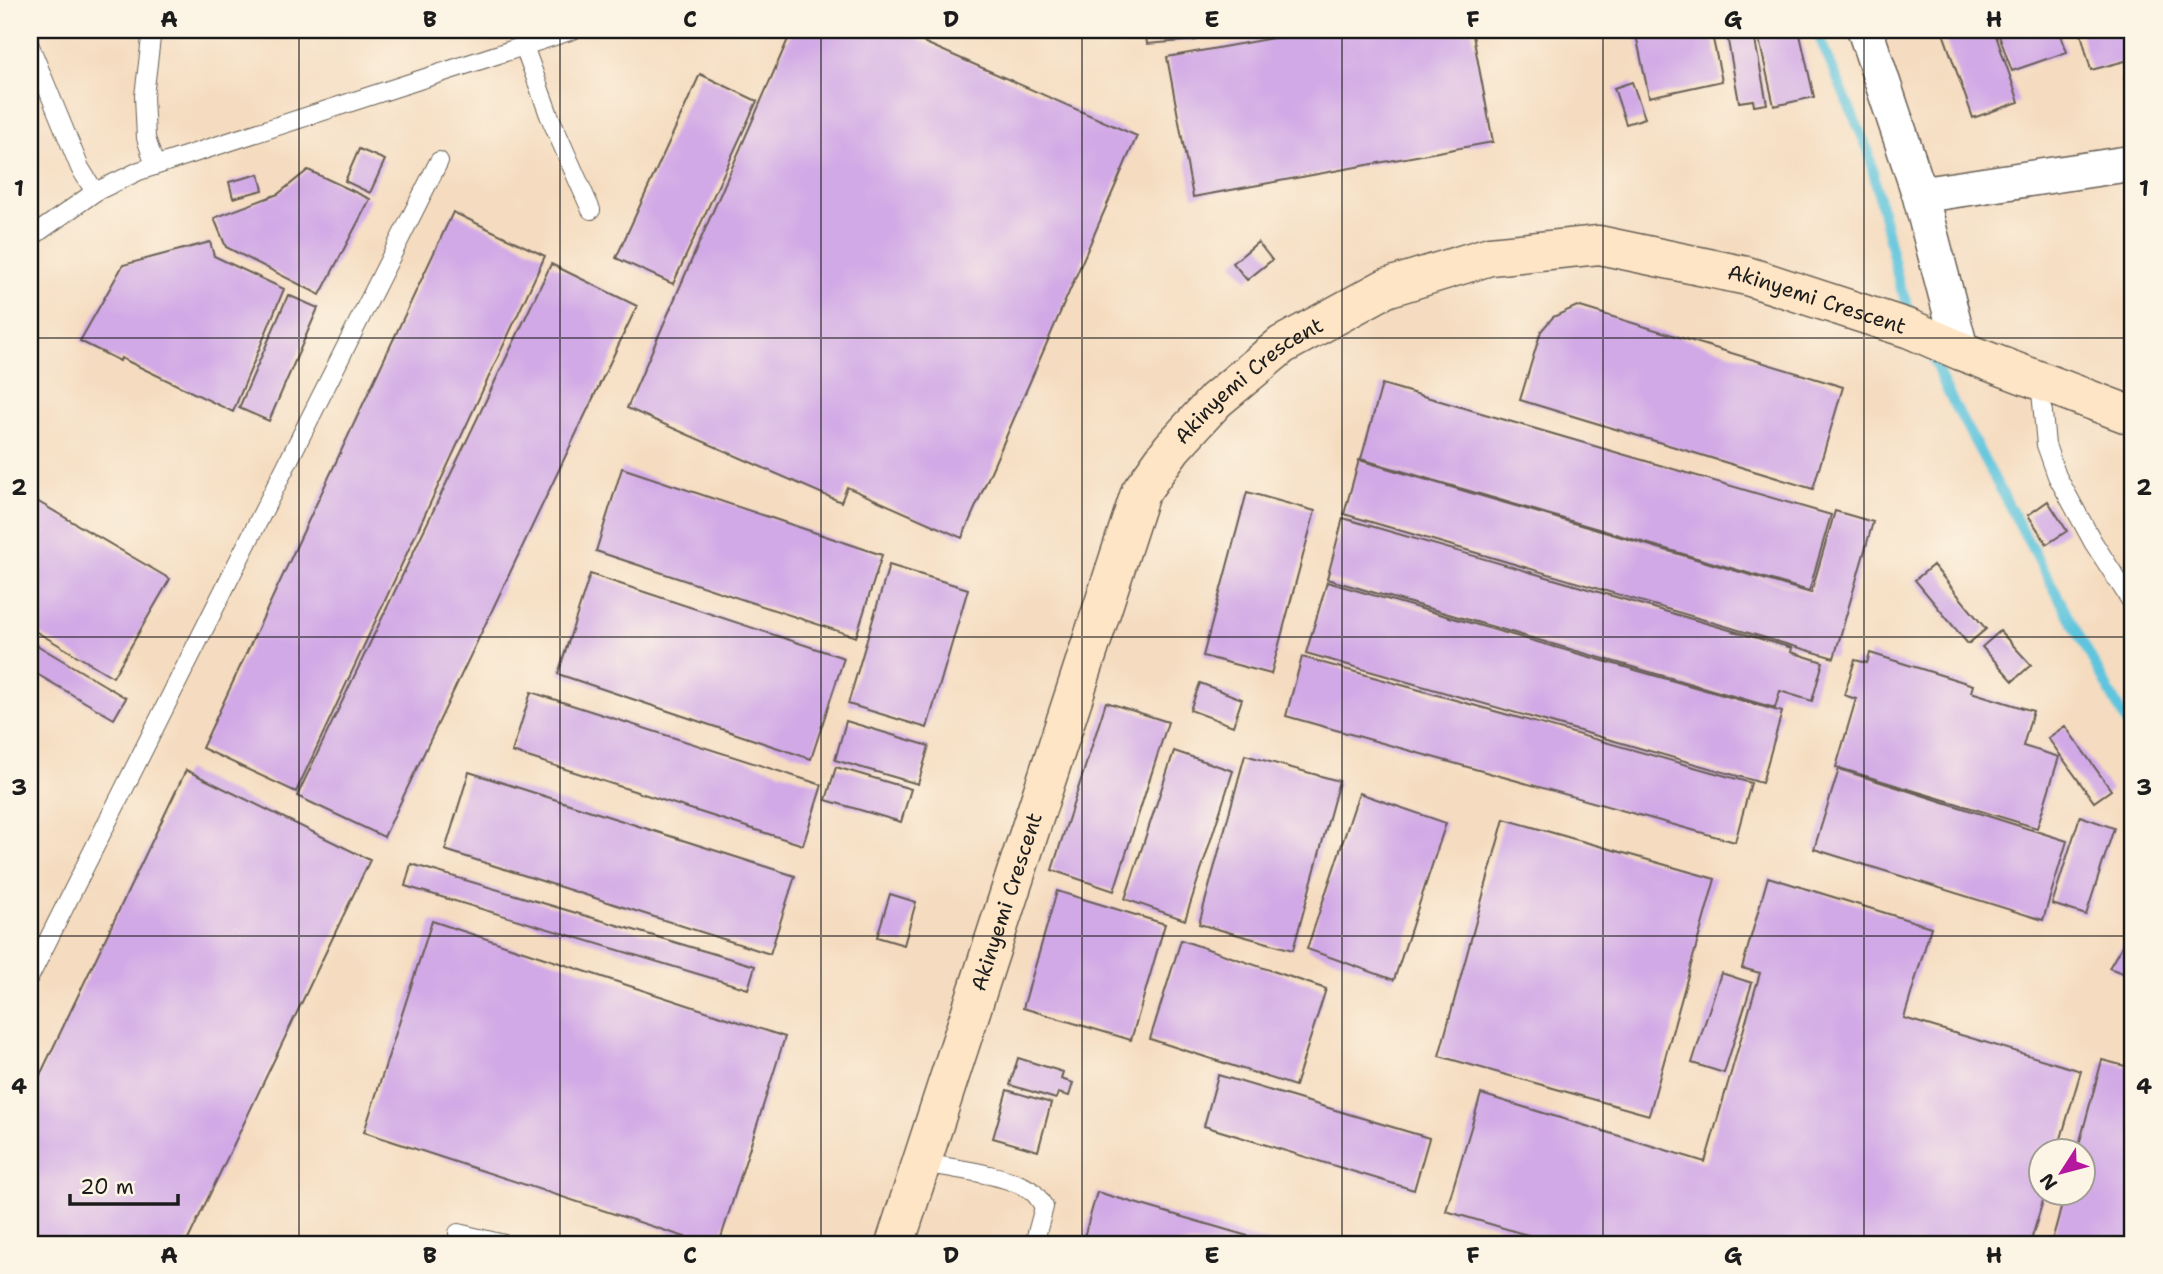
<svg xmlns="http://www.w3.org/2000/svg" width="2163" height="1274" font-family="'Shantell Sans',sans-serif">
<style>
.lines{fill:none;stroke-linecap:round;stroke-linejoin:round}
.stream{stroke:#5fc4dd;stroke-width:10}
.building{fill:#d1a9e6}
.lane-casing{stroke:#685f55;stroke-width:20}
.street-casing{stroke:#685f55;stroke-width:38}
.secondary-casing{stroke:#685f55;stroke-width:41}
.lane{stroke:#fff;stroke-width:18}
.street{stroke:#fff;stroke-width:35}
.secondary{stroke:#fde5c5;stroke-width:38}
.grid{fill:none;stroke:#1c1c1c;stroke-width:2;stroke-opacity:0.55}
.labels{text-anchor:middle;stroke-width:5;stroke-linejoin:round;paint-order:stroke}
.street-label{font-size:21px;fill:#1c1c1c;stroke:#fcf5e5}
.neatline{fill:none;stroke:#1c1c1c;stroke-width:2.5}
.grid-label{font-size:23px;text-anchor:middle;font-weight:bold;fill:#1c1c1c}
</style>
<rect width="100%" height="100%" fill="#fcf5e5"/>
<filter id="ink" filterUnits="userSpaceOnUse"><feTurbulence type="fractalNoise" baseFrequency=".0143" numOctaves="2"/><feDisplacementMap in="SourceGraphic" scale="14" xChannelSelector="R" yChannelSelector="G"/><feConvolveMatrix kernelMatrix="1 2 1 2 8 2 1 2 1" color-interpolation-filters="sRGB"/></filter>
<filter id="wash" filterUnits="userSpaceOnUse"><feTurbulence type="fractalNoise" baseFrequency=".00686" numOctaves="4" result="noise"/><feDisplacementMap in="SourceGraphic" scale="28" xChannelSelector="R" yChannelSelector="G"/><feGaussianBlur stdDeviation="1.57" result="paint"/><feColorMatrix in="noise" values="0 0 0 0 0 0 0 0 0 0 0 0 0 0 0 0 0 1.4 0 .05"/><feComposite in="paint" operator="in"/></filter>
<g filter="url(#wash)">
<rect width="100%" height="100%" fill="#f5dcc0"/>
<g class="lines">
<path class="stream" d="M1816 30 1868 150 1900 287 1915 321
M1928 348 1946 389 2133 735"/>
</g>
<g id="blocks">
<path class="building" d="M792 30H896L1137 136 962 538 847 487 841 502 627 408Z
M1145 30H1195L1196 40 1147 44Z
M1318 30H1472L1493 142 1193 197 1167 57Z
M1635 30H1711L1722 81 1649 97Z
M1726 30H1753L1767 104 1754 106 1753 100 1739 102Z
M1757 30H1799L1814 97 1774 106Z
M1942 30H1994L2019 102 1973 118Z
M1997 30H2059L2067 52 2012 71Z
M2080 30H2133V59L2091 70Z
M700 74 757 101 673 284 616 258Z
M2133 76V99L2130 100 2124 78Z
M1632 82 1645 118 1626 124 1614 88Z
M359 149 385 160 370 193 345 181Z
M308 170 370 199 320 295 226 247 214 218 278 194Z
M259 174 263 190 233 198 229 182Z
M453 212 545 256 296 792 202 748Z
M210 242 214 256 284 289 233 412 121 358 120 361 80 341 123 265Z
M1258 242 1272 260 1247 280 1233 263Z
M551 264 637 306 384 837 297 796Z
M288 295 318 308 269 421 239 408Z
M1577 306 1843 387 1813 489 1520 400 1541 331 1553 317Z
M1382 384 1831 515 1809 591 1361 459Z
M1359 460 1811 593 1835 511 1873 522 1834 658 1344 514Z
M622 468 882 555 856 637 596 551Z
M1247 492 1315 511 1271 674 1203 656Z
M30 497 170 579 113 677 30 628Z
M2048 501 2067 531 2047 544 2028 515Z
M1343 518 1792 648 1791 652 1823 662 1812 701 1780 691 1775 708 1327 579Z
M889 565 968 589 927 728 848 704Z
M1933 565 1986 629 1968 644 1915 580Z
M590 574 844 658 811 759 558 674Z
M1327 582 1782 712 1762 783 1306 653Z
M2000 631 2031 665 2013 681 1982 647Z
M30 641 126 698 114 719 30 670Z
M1870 653 1973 685 1971 692 2033 711 2023 746 2059 757 2037 828 1836 767 1856 699 1844 695 1855 660 1867 663Z
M1302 657 1751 783 1735 842 1286 716Z
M1200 683 1242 699 1233 726 1190 710Z
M531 692 822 785 803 845 512 752Z
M1106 702 1168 722 1114 891 1052 870Z
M846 721 929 746 918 784 835 760Z
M2065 726 2111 790 2094 802 2048 738Z
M1174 751 1233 771 1185 920 1125 899Z
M1245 755 1339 781 1293 950 1199 924Z
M836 767 911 789 901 822 826 800Z
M1839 769 2067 841 2043 920 1814 849Z
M186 770 370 860 186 1244H30V1096Z
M469 772 795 876 770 954 445 850Z
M1359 793 1446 823 1394 980 1307 949Z
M2080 816 2114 828 2086 915 2052 904Z
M1504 819 1715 879 1649 1115 1439 1056Z
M411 864 755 966 748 989 405 886Z
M1768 877 1931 927 1904 1018 2081 1071 2057 1152H2040V1194H2045L2030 1244H1558L1446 1211 1481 1094 1705 1162 1760 973 1742 968Z
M1057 891 1165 924 1131 1040 1023 1008Z
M890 894 916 902 904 945 877 937Z
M432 921 785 1037 719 1244H706L364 1132Z
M2133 927V977L2109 968Z
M1181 940 1326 989 1295 1086 1150 1039Z
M1721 973 1752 983 1724 1073 1692 1063Z
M1018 1058 1063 1072 1061 1079 1073 1083 1069 1096 1058 1093 1056 1099 1010 1085Z
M2102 1060 2133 1068V1244H2051L2065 1194H2082V1152H2077Z
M1218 1075 1429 1138 1414 1190 1204 1126Z
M1007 1090 1051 1103 1038 1151 993 1138Z
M1097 1192 1275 1244H1082Z"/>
</g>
</g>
<g filter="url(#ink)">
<use href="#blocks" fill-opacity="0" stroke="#685f55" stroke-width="2"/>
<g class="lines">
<defs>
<path id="lane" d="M152 30 144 96 146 138 155 166
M30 46 80 168 95 192
M524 46 549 115 591 210
M30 238 95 192 139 171 573 30
M2040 381 2046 445 2057 476 2093 542 2133 604
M30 976 439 161
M922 1163C950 1168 1014 1175 1034 1193 1038 1197 1041 1202 1044 1207L1034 1244
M458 1233 504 1244"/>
<path id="street" d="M1865 30 1920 195 1961 351
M1920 195 2133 163"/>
<g id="secondary">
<path id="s1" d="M895 1244 1140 493 1172 448 1216 400 1282 345 1386 288 1490 256 1599 245 1747 276 1910 329 1961 351 2133 416"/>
</g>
</defs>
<use href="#lane" class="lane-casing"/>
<use href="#street" class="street-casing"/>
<use href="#secondary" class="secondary-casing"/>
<use href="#lane" class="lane"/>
<use href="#street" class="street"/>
<use href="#secondary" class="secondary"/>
</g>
</g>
<path class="grid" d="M299 30V1244M560 30V1244M821 30V1244M1082 30V1244M1342 30V1244M1603 30V1244M1864 30V1244M30 338H2133M30 637H2133M30 936H2133"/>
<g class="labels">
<g class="street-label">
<text dy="7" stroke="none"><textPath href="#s1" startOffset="1558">Akinyemi Crescent</textPath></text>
<text dy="7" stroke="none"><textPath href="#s1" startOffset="948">Akinyemi Crescent</textPath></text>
<text dy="7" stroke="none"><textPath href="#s1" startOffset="360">Akinyemi Crescent</textPath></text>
</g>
</g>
<rect width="2163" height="1274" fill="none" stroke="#fcf5e5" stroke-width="77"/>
<g transform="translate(2062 1172) rotate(234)"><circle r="33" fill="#fcf5e5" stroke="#a29e95" stroke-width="2"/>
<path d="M0-5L12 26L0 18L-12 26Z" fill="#b5179e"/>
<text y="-10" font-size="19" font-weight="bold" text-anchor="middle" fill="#1c1c1c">N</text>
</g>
<path d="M70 1194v10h108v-10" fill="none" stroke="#1c1c1c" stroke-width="3.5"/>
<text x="80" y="1194" font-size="21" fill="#1c1c1c" stroke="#fcf5e5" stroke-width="5" paint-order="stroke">20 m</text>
<rect x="38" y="38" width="2086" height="1198" class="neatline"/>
<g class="grid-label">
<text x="169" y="27">A</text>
<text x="430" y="27">B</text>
<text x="690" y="27">C</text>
<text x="951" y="27">D</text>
<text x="1212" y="27">E</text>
<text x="1473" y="27">F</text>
<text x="1733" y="27">G</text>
<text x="1994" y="27">H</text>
<text x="19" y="196">1</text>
<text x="2144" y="196">1</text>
<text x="19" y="495">2</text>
<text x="2144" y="495">2</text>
<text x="19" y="795">3</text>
<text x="2144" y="795">3</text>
<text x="19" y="1094">4</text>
<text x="2144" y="1094">4</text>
<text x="169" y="1263">A</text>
<text x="430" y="1263">B</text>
<text x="690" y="1263">C</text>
<text x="951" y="1263">D</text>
<text x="1212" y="1263">E</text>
<text x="1473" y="1263">F</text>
<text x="1733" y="1263">G</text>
<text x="1994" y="1263">H</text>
</g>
</svg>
